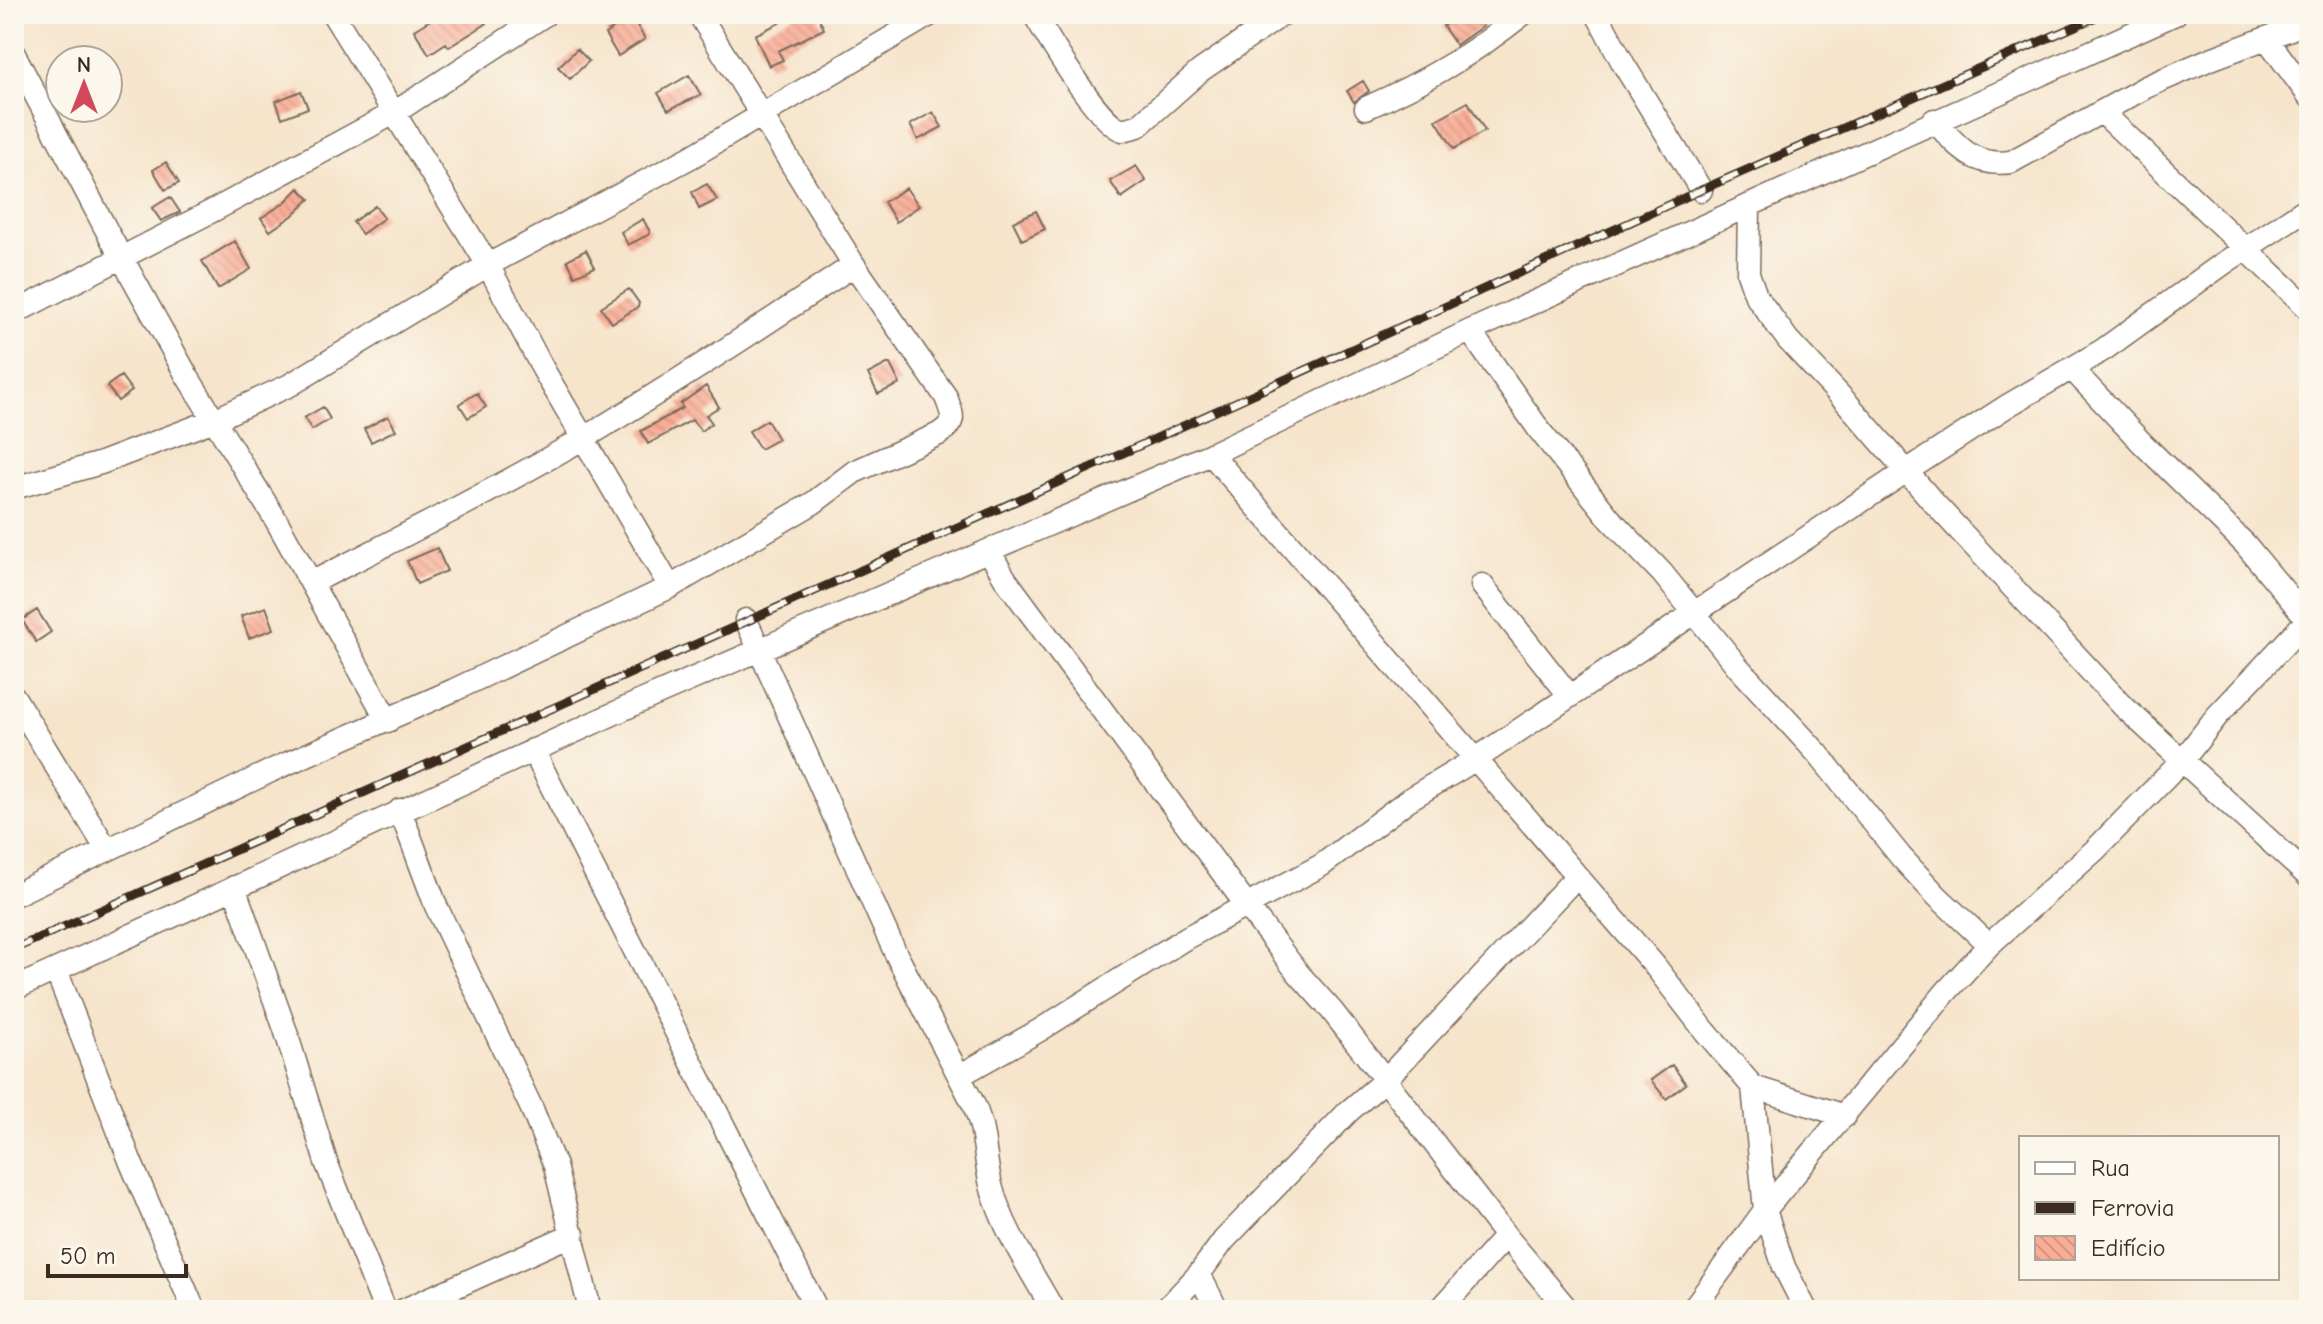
<svg xmlns="http://www.w3.org/2000/svg" width="2323" height="1324" font-family="'Comic Neue',sans-serif">
<style>
.building{fill:url(#building-back-hatch)}
.lines{fill:none;stroke-linecap:round;stroke-linejoin:round}
.minor-casing{stroke:#7c6b5b;stroke-width:25}
.minor{stroke:#fff;stroke-width:22}
.rail-casing{stroke:#3b2a1e;stroke-width:9}
.rail{stroke:#fbf7ec;stroke-width:6;stroke-dasharray:18;stroke-linecap:butt}
</style>
<defs>
<pattern id="building-back-hatch" width="6" height="6" patternUnits="userSpaceOnUse" patternTransform="scale(2)"><rect width="6" height="6" fill="#f9ad97"/><path d="M-1 5l2 2M0 0l6 6M5-1l2 2" fill="none" stroke="#d69582"/></pattern>
</defs>
<rect width="100%" height="100%" fill="#fbf7ec"/>
<filter id="ink" filterUnits="userSpaceOnUse"><feTurbulence type="fractalNoise" baseFrequency=".0125" numOctaves="2"/><feDisplacementMap in="SourceGraphic" scale="16" xChannelSelector="R" yChannelSelector="G"/><feConvolveMatrix kernelMatrix="1 2 1 2 8 2 1 2 1" color-interpolation-filters="sRGB"/></filter>
<filter id="wash" filterUnits="userSpaceOnUse"><feTurbulence type="fractalNoise" baseFrequency=".006" numOctaves="4" result="noise"/><feDisplacementMap in="SourceGraphic" scale="32" xChannelSelector="R" yChannelSelector="G"/><feGaussianBlur stdDeviation="1.8" result="paint"/><feColorMatrix in="noise" values="0 0 0 0 0 0 0 0 0 0 0 0 0 0 0 0 0 1.4 0 .05"/><feComposite in="paint" operator="in"/></filter>
<g filter="url(#wash)">
<rect width="100%" height="100%" fill="#f6e4cb"/>
<g id="blocks">
<path class="building" d="M440 14H480L486 24 449 47 446 43 429 54 414 30Z
M797 14H817L824 29 778 51 783 60 769 66 755 35Z
M1462 14H1475L1483 26 1456 45 1443 26Z
M632 17 645 39 618 56 605 34Z
M577 49 589 61 570 79 558 67Z
M689 75 701 95 668 110 658 93Z
M1363 81 1369 91 1354 102 1347 91Z
M301 91 308 108 282 118 276 101Z
M1468 102 1485 131 1454 149 1436 120Z
M933 112 942 127 918 140 910 125Z
M166 162 179 183 165 190 153 170Z
M1136 166 1146 181 1121 198 1110 181Z
M707 184 717 200 699 209 692 192Z
M299 188 310 199 292 216 270 231 261 218 284 203Z
M906 188 919 206 896 222 884 202Z
M170 197 180 212 161 221 152 208Z
M375 206 384 218 362 234 353 222Z
M1036 211 1045 229 1022 240 1013 222Z
M643 219 650 232 648 235 628 245 621 232Z
M235 241 251 269 218 289 202 261Z
M586 250 595 267 575 276 567 260Z
M629 289 639 303 638 307 612 323 601 307Z
M887 364H890L900 384 878 394 868 374Z
M121 376 132 391 118 401 107 386Z
M706 386 719 407 706 415 712 423 701 431 692 420 648 444 641 431 683 408 680 404Z
M477 393 486 407 468 418 459 404Z
M323 407 330 419 312 430 304 418Z
M388 416 396 430 371 442 364 429Z
M767 420 778 439 760 449 749 431Z
M437 548 447 571 417 584 407 561Z
M266 607 274 629 249 638 241 616Z
M37 610 51 632 36 642 22 620Z
M1672 1065 1686 1084 1666 1099 1651 1080Z"/>
</g>
</g>
<g filter="url(#ink)">
<use href="#blocks" fill-opacity="0" stroke="#7c6b5b" stroke-width="2"/>
<g class="lines">
<defs>
<path id="minor" d="M333 14 488 265 543 369 670 587
M1034 14C1048 38 1098 123 1122 130L1138 126 1200 71 1283 14
M1597 14 1624 65 1701 190
M2267 39 2309 96
M14 54 108 233 187 376 276 520 388 721
M1366 108C1425 82 1473 54 1523 14
M2102 112 2309 309
M1934 120C1958 147 1973 167 2011 162L2146 87 2208 60 2309 22
M1749 206 1748 273 1756 296 1788 340 1848 404 1935 504 2124 707 2309 877
M14 313 220 207 394 113 546 14
M1470 331 1540 431 1611 520 1662 573 1738 667 1818 754 1901 857 1937 896 1989 945
M2072 369 2143 444 2245 544 2308 620
M1211 454 1655 966 1705 1031 1753 1087 1845 1116
M14 488 101 463 214 420 290 385 488 265 691 157 931 14
M989 551 1006 580 1247 906 1298 973 1332 1011 1506 1236 1568 1310
M311 583C403 536 495 490 584 438 676 383 765 324 854 265
M1482 585 1569 695
M746 620 895 952 974 1105C986 1132 984 1160 992 1189 1004 1231 1032 1272 1053 1310
M14 697 107 850
M533 750 817 1310
M400 810 436 906 532 1109 555 1166 590 1310
M234 887 285 1029 326 1162 385 1310
M14 895 277 768 454 690 670 587 813 503 854 472 939 434C957 421 953 417 946 397L854 265 699 14
M56 970 131 1163 194 1310
M14 989 639 702 1211 454 1470 331 2175 14
M959 1076 1040 1030 1186 938 1322 865 1408 800 1476 759 1905 472 2007 406 2103 350 2224 263 2309 207
M1753 1087 1765 1210 1784 1267 1806 1310
M1199 1274 1217 1310
M404 1310 573 1234
M1165 1310 1199 1274 1224 1240 1349 1111 1384 1081 1577 876
M1440 1310 1506 1236
M1692 1310 1765 1210 1946 992 1989 945 2095 850 2182 761 2217 716 2309 618"/>
</defs>
<use href="#minor" class="minor-casing"/>
<use href="#minor" class="minor"/>
<defs>
<path id="rail" d="M14 949 1150 441 1701 190 2103 14"/>
</defs>
<use href="#rail" class="rail-casing"/>
<use href="#rail" class="rail"/>
</g>
</g>
<rect width="2323" height="1324" fill="none" stroke="#fbf7ec" stroke-width="48"/>
<rect x="2019" y="1136" width="260" height="144" fill="#fbf7ec" stroke="#aea59a" stroke-width="2"/>
<rect x="2035" y="1162" width="40" height="12" fill="#ffffff" stroke="#aea59a" stroke-width="2"/>
<text x="2091" y="1176" font-size="24" fill="#3b2a1e">Rua</text>
<rect x="2035" y="1202" width="40" height="12" fill="#3b2a1e" stroke="#aea59a" stroke-width="2"/>
<text x="2091" y="1216" font-size="24" fill="#3b2a1e">Ferrovia</text>
<rect x="2035" y="1236" width="40" height="24" fill="url(#building-back-hatch)" stroke="#aea59a" stroke-width="2"/>
<text x="2091" y="1256" font-size="24" fill="#3b2a1e">Edifício</text>
<g transform="translate(84 84)"><circle r="38" fill="#fbf7ec" stroke="#aea59a" stroke-width="2"/>
<path d="M0-6L14 30L0 20L-14 30Z" fill="#d1495b"/>
<text y="-12" font-size="22" font-weight="bold" text-anchor="middle" fill="#3b2a1e">N</text>
</g>
<path d="M48 1264v12h138v-12" fill="none" stroke="#3b2a1e" stroke-width="4"/>
<text x="60" y="1264" font-size="24" fill="#3b2a1e" stroke="#fbf7ec" stroke-width="6" paint-order="stroke">50 m</text>
</svg>
